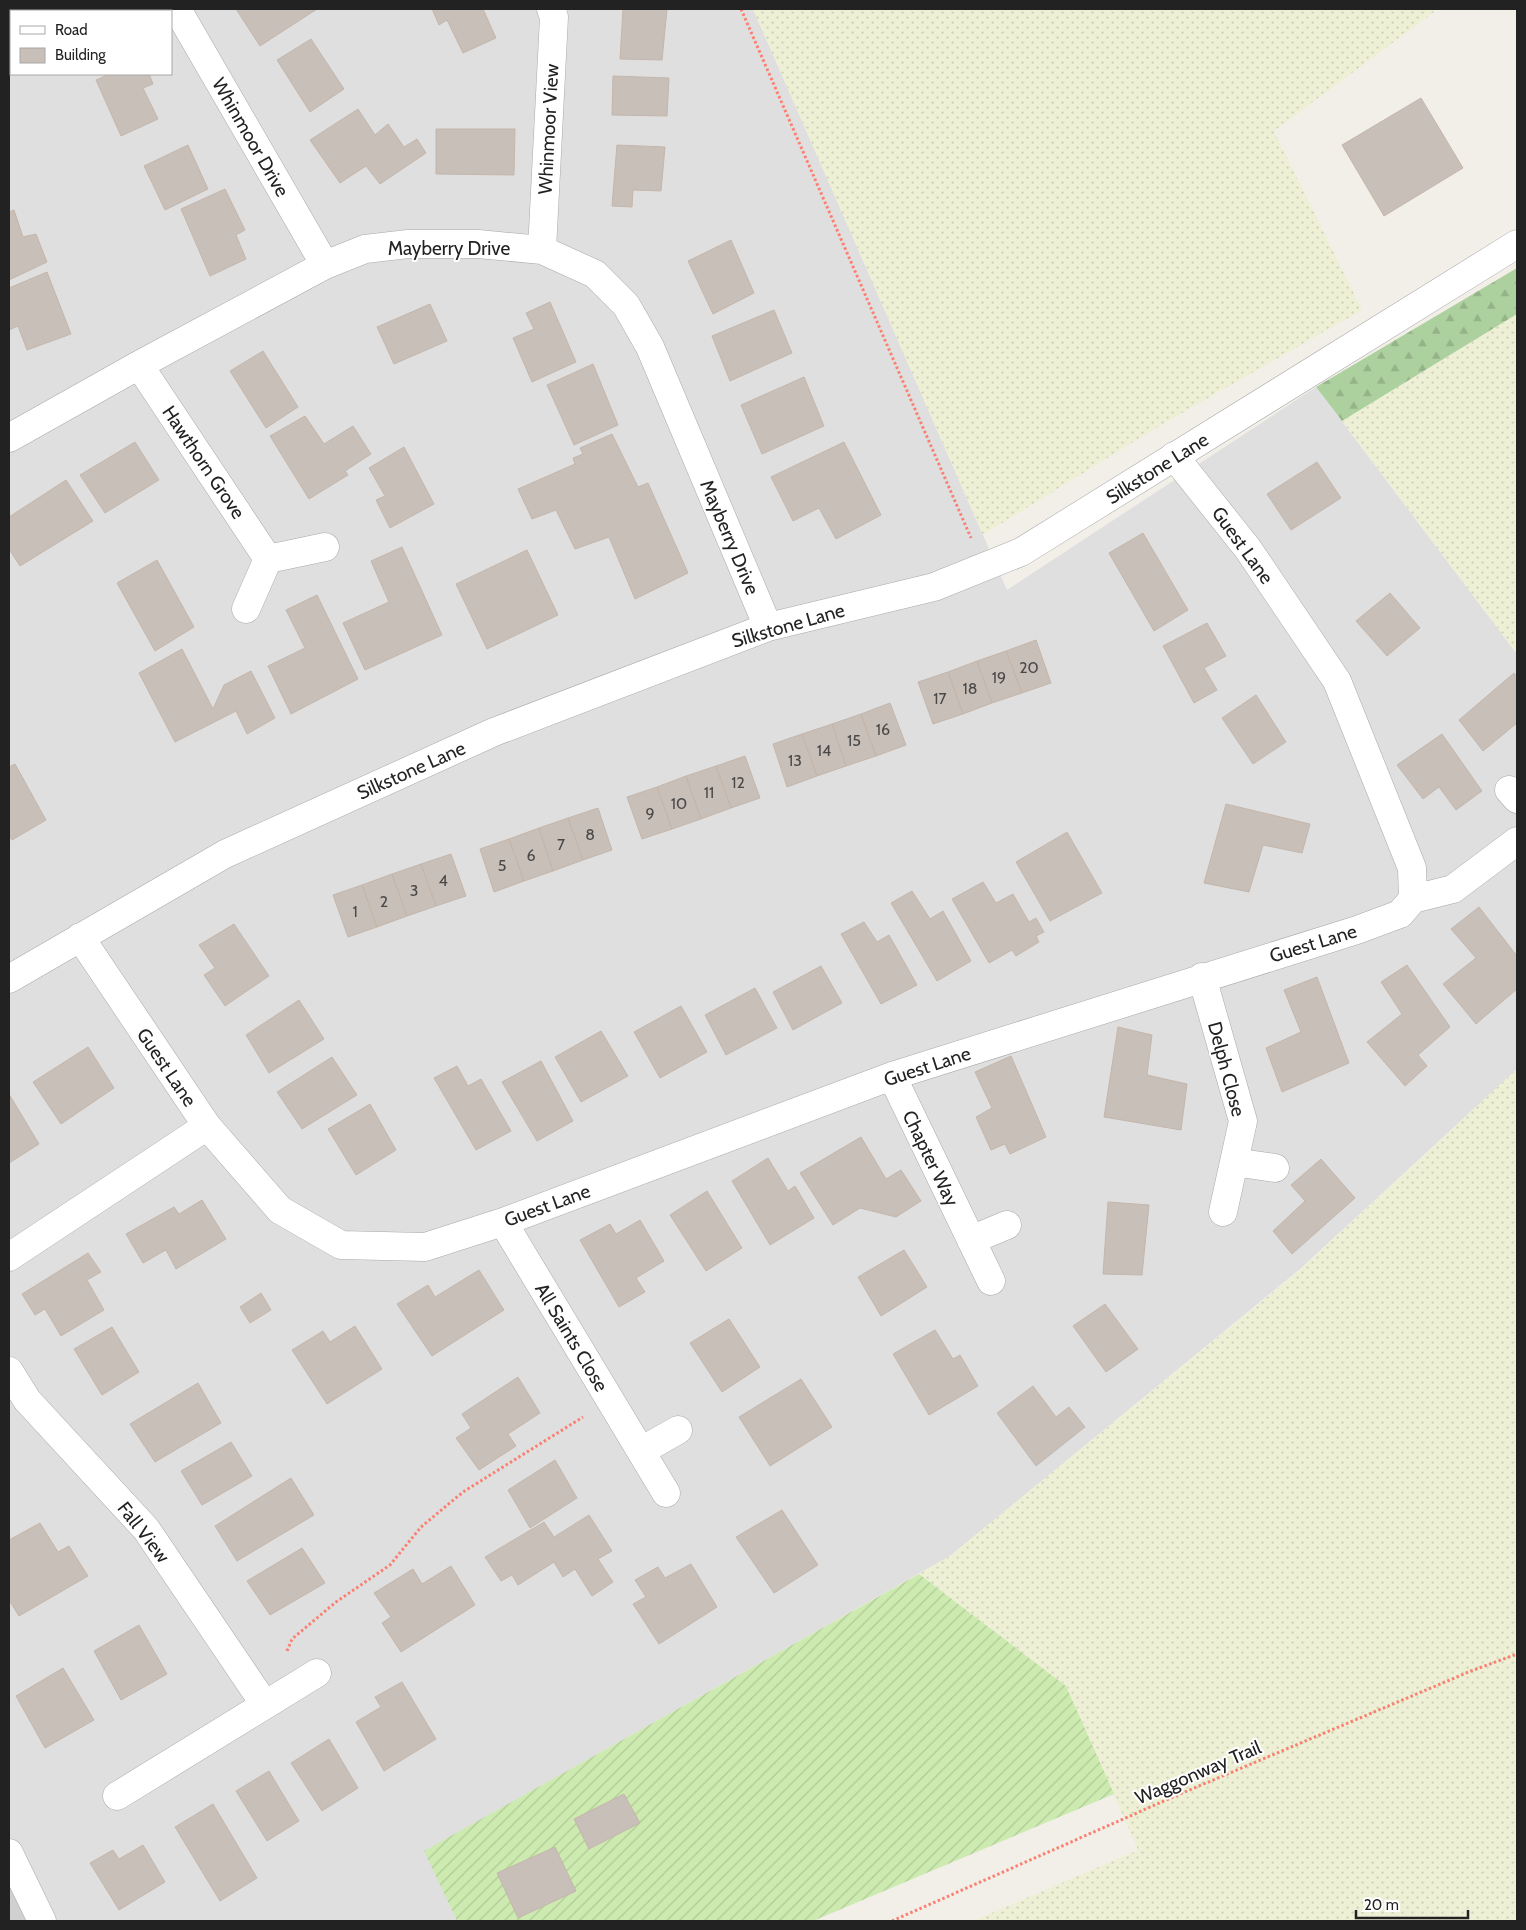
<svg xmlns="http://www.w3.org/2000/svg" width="1526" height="1930" font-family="Cabin,sans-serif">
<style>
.residential{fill:#e0dfdf;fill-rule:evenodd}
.religious{fill:#d0d0d0}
.farmland{fill:url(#farmland-dots)}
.forest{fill:url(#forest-firs)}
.garden{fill:url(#garden-furrows)}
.building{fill:#c7bfb8;stroke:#c4b6ab}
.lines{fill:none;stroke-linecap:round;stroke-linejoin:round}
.minor-casing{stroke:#a9a9a9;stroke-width:29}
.path{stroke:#fa8072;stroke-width:3;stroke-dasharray:2.5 2.5;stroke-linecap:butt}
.minor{stroke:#fff;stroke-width:28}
.labels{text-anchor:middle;stroke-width:4;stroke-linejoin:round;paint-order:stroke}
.number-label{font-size:16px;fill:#4b4948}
.street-label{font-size:19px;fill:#222;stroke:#fff}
</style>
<defs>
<pattern id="farmland-dots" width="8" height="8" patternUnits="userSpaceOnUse" patternTransform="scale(1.25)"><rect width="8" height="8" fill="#eef0d5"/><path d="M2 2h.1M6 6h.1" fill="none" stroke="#ccceb7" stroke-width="1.8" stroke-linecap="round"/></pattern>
<pattern id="forest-firs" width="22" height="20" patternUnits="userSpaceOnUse" patternTransform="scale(1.25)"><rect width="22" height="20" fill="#add19e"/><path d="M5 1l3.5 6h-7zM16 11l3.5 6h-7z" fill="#95b388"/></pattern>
<pattern id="garden-furrows" width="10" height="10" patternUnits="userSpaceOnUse" patternTransform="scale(1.25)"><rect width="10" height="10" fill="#cdebb0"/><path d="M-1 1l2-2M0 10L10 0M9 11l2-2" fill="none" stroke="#b0c997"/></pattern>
</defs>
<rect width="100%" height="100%" fill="#f2efe9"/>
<path class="residential" d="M9 9H753L1007 590 1316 387 1517 654V1069L1300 1269 950 1556 425 1851 457 1921H9ZM11 11H171V74H11Z"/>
<path class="religious" d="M9 1862 40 1921H9Z"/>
<path class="farmland" d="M753 9H1438L1274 131 1362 310 1156 428 983 535Z
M1517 314V654L1342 421Z
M1517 1069V1921H973L1138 1850 1066 1686 919 1574 950 1556 1300 1270Z"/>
<path class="forest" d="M1517 268V314L1342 421 1316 387Z"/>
<path class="garden" d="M919 1574 1066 1686 1114 1794 813 1921H457L424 1851Z"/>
<path class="building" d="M51 9H100L101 11H52Z
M236 9H317L260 46Z
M432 9H483L496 38 463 53 447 20 439 25Z
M623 9H667L662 60 620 59Z
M311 39 344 89 310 112 277 60Z
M110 74H149L153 84 143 88 158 119 121 136 96 80Z
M613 76 669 78 667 116 612 115Z
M1421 98 1463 168 1384 216 1342 145Z
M358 109 375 135 388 124 404 147 417 139 426 153 380 184 366 166 340 183 310 140Z
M436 129H515L514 175 436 174Z
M188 145 208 189 165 210 144 166Z
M617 145 665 147 661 191 633 190 632 207 612 206Z
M225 189 245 230 236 235 246 259 210 276 181 209Z
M14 210 23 237 36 234 47 262 9 280V212Z
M731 240 754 293 713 314 688 261Z
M47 272 71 334 27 350 18 326 9 330V288Z
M550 302 576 362 532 382 513 338 534 329 526 313Z
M430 304 447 341 394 364 377 327Z
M774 310 792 353 730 381 712 336Z
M263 351 298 407 266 428 230 371Z
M593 364 618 425 574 445 547 385Z
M804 377 824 426 762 454 741 405Z
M305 416 324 444 353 426 371 454 345 471 348 475 309 499 270 436Z
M612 434 638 487 648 483 688 573 635 599 609 537 575 549 556 510 532 519 518 489 575 464 573 458 583 454 580 448Z
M135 442 159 480 105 513 80 475Z
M844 442 881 515 836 539 819 508 793 521 771 477Z
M404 447 434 504 390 528 376 500 385 496 369 468Z
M1317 462 1341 498 1291 530 1267 494Z
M66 480 93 521 20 566 9 549V517Z
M1143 533 1188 610 1154 631 1109 553Z
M402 547 442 635 365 670 343 623 389 602 371 561Z
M527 550 558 615 487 649 456 584Z
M157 560 194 627 155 651 117 583Z
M1390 593 1420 628 1387 656 1356 621Z
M317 595 358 679 291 714 268 666 305 648 286 610Z
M1207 623 1226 656 1204 668 1217 690 1194 703 1163 646Z
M1036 640 1051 683 1022 693 1006 651Z
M182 649 213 709 224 685 251 671 275 718 247 734 236 711 175 742 139 673Z
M1006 651 1022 693 992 703 977 661Z
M977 661 992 703 963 714 948 672Z
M948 672 963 714 933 724 918 682Z
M1514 673 1517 677V723L1483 751 1459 720Z
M1256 695 1286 742 1253 764 1222 718Z
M890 703 906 745 876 756 861 714Z
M861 714 876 756 846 766 832 724Z
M832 724 846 766 817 776 802 734Z
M802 734 817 776 787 787 773 744Z
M1442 734 1482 791 1456 810 1439 787 1423 799 1397 765Z
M745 756 760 798 731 808 716 766Z
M15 764 46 820 12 840 9 835V767Z
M716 766 731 808 701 819 686 776Z
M686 776 701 819 672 829 657 787Z
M657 787 672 829 642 839 627 797Z
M1226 804 1310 824 1302 853 1263 845 1249 892 1204 883Z
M598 808 612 850 583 860 568 818Z
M568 818 583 860 553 871 539 828Z
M539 828 553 871 524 881 509 839Z
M1067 832 1102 893 1050 921 1016 862Z
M509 839 524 881 494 892 480 849Z
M451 854 466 896 436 906 421 864Z
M421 864 436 906 407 916 392 874Z
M392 874 407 916 377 927 362 885Z
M983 882 996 903 1013 894 1029 922 1036 918 1044 932 1036 936 1039 942 1016 956 1012 950 989 963 952 899Z
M362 885 377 927 348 937 333 895Z
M912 891 930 919 943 911 971 961 937 981 891 903Z
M1479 907 1517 956V989L1476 1024 1443 984 1476 958 1451 929Z
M864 922 877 942 889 935 917 985 881 1004 841 934Z
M234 924 269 976 225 1006 204 975 215 968 199 945Z
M1407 965 1450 1027 1418 1055 1427 1066 1405 1086 1367 1042 1402 1014 1381 982Z
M821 966 842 1003 793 1030 773 992Z
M1317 977 1349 1063 1282 1092 1266 1048 1301 1032 1284 990Z
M755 988 777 1028 726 1055 705 1015Z
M299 1000 324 1039 269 1073 246 1035Z
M681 1006 707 1052 660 1078 634 1032Z
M1118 1027 1152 1035 1147 1075 1187 1084 1181 1130 1104 1117Z
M601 1031 628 1076 581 1102 555 1057Z
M88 1047 114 1088 61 1124 33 1082Z
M1011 1056 1046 1137 1010 1154 1005 1144 991 1150 976 1117 992 1108 975 1072Z
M332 1057 357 1095 302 1129 277 1092Z
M541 1061 573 1121 537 1141 502 1082Z
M457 1066 468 1086 481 1079 511 1131 476 1150 434 1078Z
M9 1094 39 1144 9 1163Z
M370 1104 396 1150 356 1175 328 1129Z
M861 1137 886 1179 901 1170 921 1201 896 1217 860 1208 833 1225 800 1173Z
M768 1158 788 1191 795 1186 814 1218 770 1245 732 1181Z
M1321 1159 1355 1198 1292 1254 1273 1231 1305 1201 1291 1185Z
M707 1191 742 1248 706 1271 670 1215Z
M202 1200 226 1239 176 1269 166 1250 143 1263 126 1234 174 1207 179 1214Z
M1108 1202 1149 1205 1142 1275 1103 1274Z
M640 1220 664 1261 636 1278 645 1292 619 1307 580 1240 610 1224 616 1234Z
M904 1250 927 1287 881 1316 858 1277Z
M88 1253 101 1272 87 1280 104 1310 61 1336 45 1309 35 1315 22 1294Z
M479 1270 504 1310 432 1356 397 1304 428 1285 435 1297Z
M261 1293 271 1310 250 1323 240 1307Z
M1105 1304 1138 1349 1106 1372 1073 1326Z
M729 1319 760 1367 722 1392 690 1343Z
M355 1326 382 1369 327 1404 292 1350 323 1331 330 1342Z
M112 1327 139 1372 102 1395 74 1349Z
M935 1330 953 1359 960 1355 978 1386 929 1415 893 1354Z
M518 1377 540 1413 508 1434 516 1446 479 1470 456 1438 471 1428 462 1414Z
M801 1379 832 1427 770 1466 739 1417Z
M198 1383 221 1423 155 1462 130 1424Z
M1033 1386 1056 1417 1069 1407 1085 1427 1036 1466 997 1413Z
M231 1442 252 1476 202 1505 181 1471Z
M555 1460 577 1498 530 1528 508 1490Z
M291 1478 314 1515 237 1561 215 1526Z
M782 1510 818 1565 774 1593 736 1537Z
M589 1515 612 1551 598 1559 613 1582 592 1596 575 1569 563 1577 554 1562 518 1585 512 1575 501 1581 485 1557 544 1522 554 1537Z
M40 1523 58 1552 69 1546 88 1576 19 1616 9 1600V1540Z
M302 1548 325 1583 270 1615 247 1581Z
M691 1564 717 1607 659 1644 633 1604 646 1597 635 1580 658 1567 665 1578Z
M451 1566 475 1605 401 1652 382 1623 391 1617 374 1593 413 1569 422 1584Z
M139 1625 167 1674 121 1700 94 1651Z
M63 1668 94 1720 45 1748 16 1696Z
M402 1682 436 1739 384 1771 356 1722 381 1707 375 1697Z
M329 1739 358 1788 322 1811 291 1763Z
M269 1771 299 1821 267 1841 236 1791Z
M624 1794 640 1823 589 1849 574 1819Z
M213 1804 257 1878 220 1901 175 1827Z
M143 1845 165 1882 119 1910 90 1863 113 1850 119 1859Z
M555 1847 576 1891 518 1918 497 1873Z"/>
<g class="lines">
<defs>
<path id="minor" d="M177 9 325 265
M542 250 554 17 551 9
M139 365 268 559
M9 438 139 365 325 265 365 249 408 244H478L542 250 595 274 626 305 650 347 768 627
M246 609 268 559 325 547
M1509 790 1517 799
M1413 899 1453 889 1517 841
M80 937 207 1126 280 1210 341 1245 425 1247 503 1222 892 1076 1357 930 1400 914 1413 899 1412 868 1337 681 1248 549 1174 456
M1202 977 1243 1121 1223 1212
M9 979 225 854 494 732 768 627 934 587 1021 552 1517 244
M892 1076 991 1281
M1234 1162 1275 1168
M503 1222 666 1493
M971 1240 1007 1225
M9 1257 207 1126
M9 1371 27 1400 146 1529 265 1705
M641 1451 678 1430
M117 1796 317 1673
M9 1853 42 1921"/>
</defs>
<use href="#minor" class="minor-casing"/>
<path class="path" d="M741 9 971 538
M287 1651 292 1639 336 1602 390 1565 421 1527 463 1492 583 1417
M892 1921 1173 1797 1471 1671 1517 1654"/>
<use href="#minor" class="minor"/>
</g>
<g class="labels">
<g class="number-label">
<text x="1029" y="673">20</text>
<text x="999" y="683">19</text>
<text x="970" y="694">18</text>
<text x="940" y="704">17</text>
<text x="883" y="735">16</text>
<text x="854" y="746">15</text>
<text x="824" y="756">14</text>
<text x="795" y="766">13</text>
<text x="738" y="788">12</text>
<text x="709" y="798">11</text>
<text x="679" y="809">10</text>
<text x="650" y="819">9</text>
<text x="590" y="840">8</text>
<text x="561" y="850">7</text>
<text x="531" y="861">6</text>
<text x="502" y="871">5</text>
<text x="443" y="886">4</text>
<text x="414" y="896">3</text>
<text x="384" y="907">2</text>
<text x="355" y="917">1</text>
</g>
<g class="street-label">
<text transform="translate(548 129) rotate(-87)" y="7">Whinmoor View</text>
<text transform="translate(251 137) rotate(60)" y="7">Whinmoor Drive</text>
<text x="449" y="255">Mayberry Drive</text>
<text transform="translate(204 462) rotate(56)" y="7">Hawthorn Grove</text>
<text transform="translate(1157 468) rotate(-32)" y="7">Silkstone Lane</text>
<text transform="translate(730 537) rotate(67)" y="7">Mayberry Drive</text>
<text transform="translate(1243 545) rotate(54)" y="7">Guest Lane</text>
<text transform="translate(788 625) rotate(-16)" y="7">Silkstone Lane</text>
<text transform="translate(411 770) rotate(-24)" y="7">Silkstone Lane</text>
<text transform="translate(1313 943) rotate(-17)" y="7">Guest Lane</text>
<text transform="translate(927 1066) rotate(-18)" y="7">Guest Lane</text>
<text transform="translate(167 1067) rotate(56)" y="7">Guest Lane</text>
<text transform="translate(1227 1069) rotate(75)" y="7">Delph Close</text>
<text transform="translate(931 1158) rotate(64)" y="7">Chapter Way</text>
<text transform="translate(547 1205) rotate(-20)" y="7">Guest Lane</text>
<text transform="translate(572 1337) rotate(59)" y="7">All Saints Close</text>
<text transform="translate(144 1532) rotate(52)" y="7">Fall View</text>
<text transform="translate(1198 1772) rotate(-23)" y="7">Waggonway Trail</text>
</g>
</g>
<rect width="1526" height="1930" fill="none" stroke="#222222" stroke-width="20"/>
<rect x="10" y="10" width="162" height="65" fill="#ffffff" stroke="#a7a7a7"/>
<rect x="20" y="26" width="25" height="8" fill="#ffffff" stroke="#a7a7a7"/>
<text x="55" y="35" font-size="15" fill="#222222">Road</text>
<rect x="20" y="48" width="25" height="15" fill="#c7bfb8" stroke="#a7a7a7"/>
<text x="55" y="60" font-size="15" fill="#222222">Building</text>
<path d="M1356 1910v8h112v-8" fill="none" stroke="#222222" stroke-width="2.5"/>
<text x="1364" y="1910" font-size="15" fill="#222222" stroke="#ffffff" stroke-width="4" paint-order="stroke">20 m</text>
</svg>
